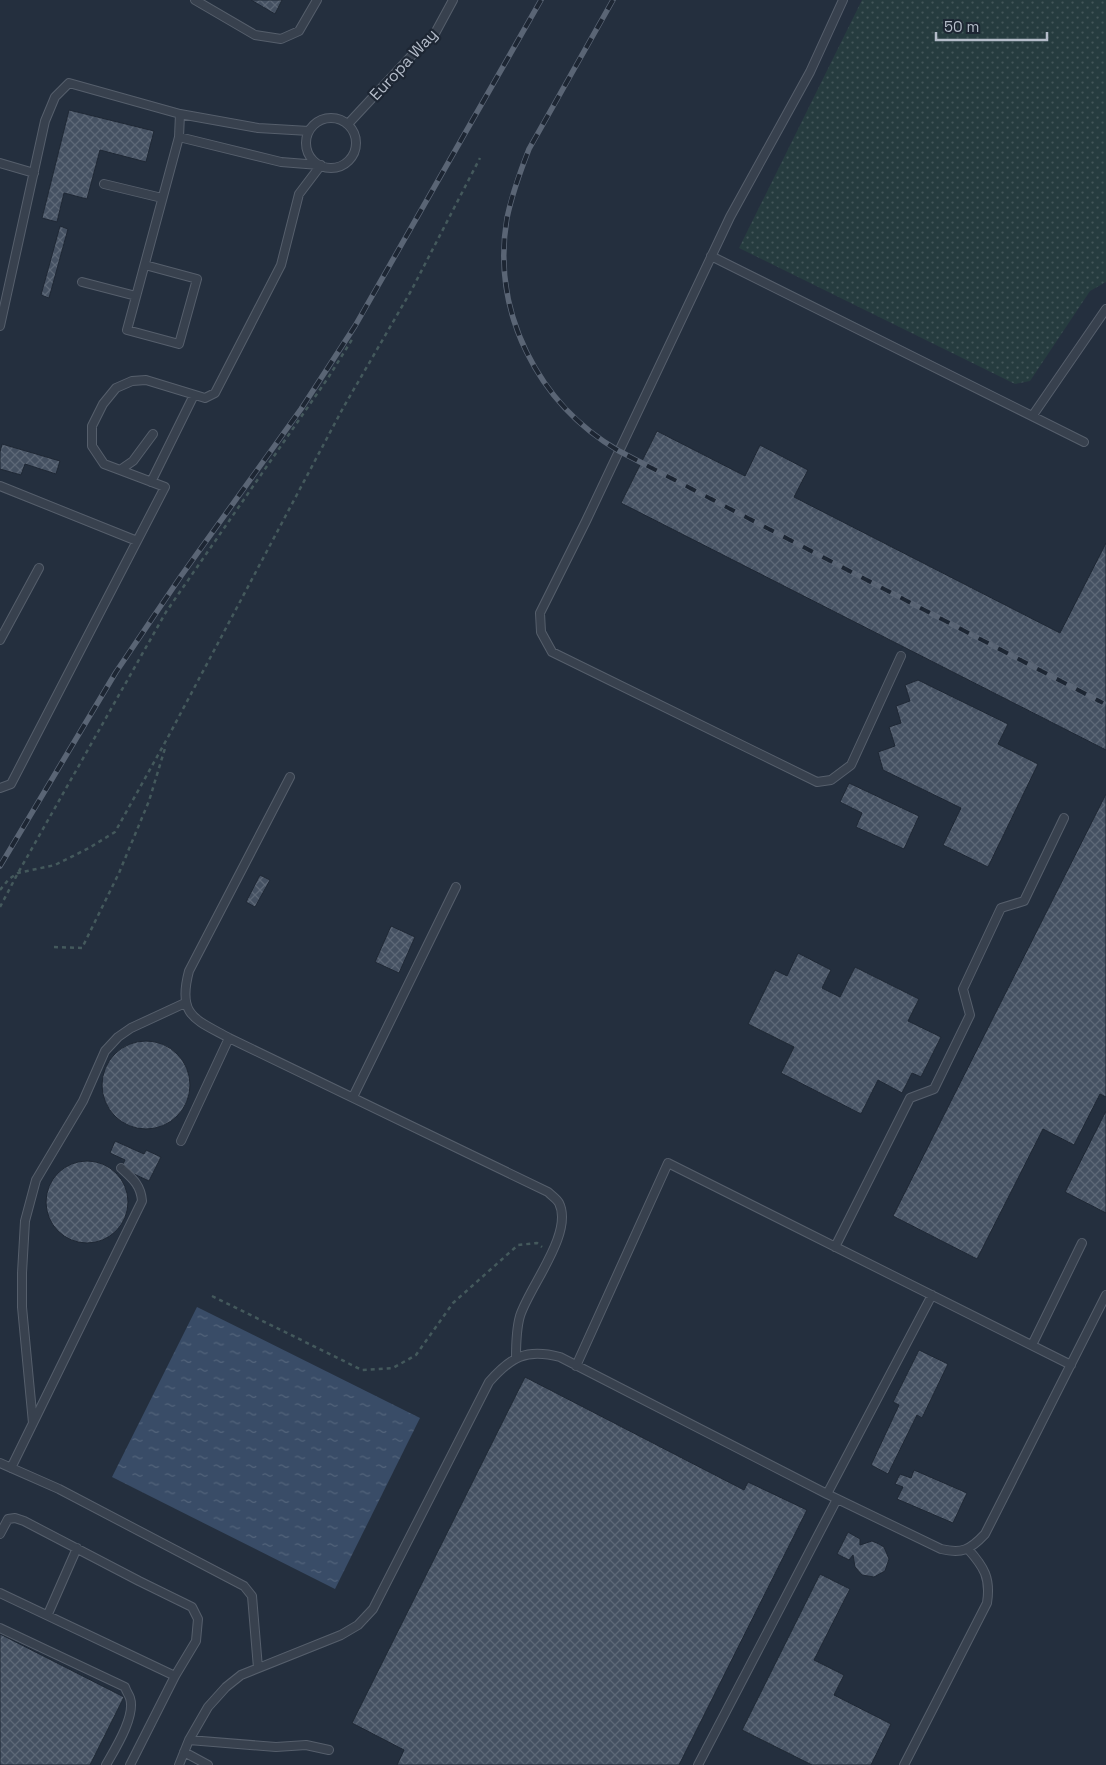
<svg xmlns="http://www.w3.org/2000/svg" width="1106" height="1765" font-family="'Space Grotesk',sans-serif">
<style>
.grass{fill:url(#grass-dots)}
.water{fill:url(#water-ripples)}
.building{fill:url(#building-cross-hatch);stroke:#1f2835}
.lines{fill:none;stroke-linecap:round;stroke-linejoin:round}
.service-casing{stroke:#565f6c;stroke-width:10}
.path{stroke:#44595c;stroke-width:2.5;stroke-dasharray:4 4;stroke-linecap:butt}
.service{stroke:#38414e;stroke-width:8}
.rail-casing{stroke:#5a6575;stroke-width:5.5}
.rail{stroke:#1d2633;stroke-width:4;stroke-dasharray:11;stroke-linecap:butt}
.labels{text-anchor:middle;stroke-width:4.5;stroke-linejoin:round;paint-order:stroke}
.street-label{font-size:16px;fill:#b4bcc9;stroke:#1d2633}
</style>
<defs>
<pattern id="grass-dots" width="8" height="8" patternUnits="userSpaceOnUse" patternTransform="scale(1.25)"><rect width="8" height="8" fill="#263c3f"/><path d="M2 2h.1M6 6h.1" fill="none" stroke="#435659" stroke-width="1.8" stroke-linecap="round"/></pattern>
<pattern id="water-ripples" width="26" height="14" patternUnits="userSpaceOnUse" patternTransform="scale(1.25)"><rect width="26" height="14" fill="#394c67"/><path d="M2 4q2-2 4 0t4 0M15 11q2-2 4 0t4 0" fill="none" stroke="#53647b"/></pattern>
<pattern id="building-cross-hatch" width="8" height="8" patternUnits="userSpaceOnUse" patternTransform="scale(1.25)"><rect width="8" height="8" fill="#455162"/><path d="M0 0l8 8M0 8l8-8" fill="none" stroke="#5d6877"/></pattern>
</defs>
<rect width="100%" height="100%" fill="#242f3e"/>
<path class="grass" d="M862 0H1106V282L1090 291 1030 381 1015 384 739 248Z"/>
<path class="water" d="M197 1307 420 1418 335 1589 112 1477Z"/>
<path class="building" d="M251 0H282L275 14Z
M69 110 154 131 146 162 100 150 87 199 64 193 57 222 42 218Z
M60 226 68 229 49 298 41 295Z
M657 431 745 476 760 445 808 470 794 497 1060 633 1106 543V750L621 503Z
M2 444 60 461 56 474 25 464 21 475 0 469V452Z
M918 680 1008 724 998 744 1038 764 988 867 943 845 961 808 883 770 878 752 895 746 889 727 901 723 896 706 910 701 905 685Z
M849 783 919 816 904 849 856 827 862 813 840 802Z
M1106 794V1097L1100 1094 1074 1145 1043 1129 977 1259 893 1216Z
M260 875 270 880 255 907 246 902Z
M391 926 415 937 399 973 375 962Z
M798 953 831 970 822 988 840 997 855 967 919 999 908 1021 941 1037 921 1077 912 1073 902 1093 878 1080 861 1114 781 1073 794 1047 748 1024 775 970 787 976Z
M102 1085a44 44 0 1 1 88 0a44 44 0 1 1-88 0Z
M1106 1111V1213L1065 1192Z
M115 1141 144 1154 146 1150 161 1157 149 1181 121 1168 125 1160 110 1153Z
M46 1202a41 41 0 1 1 82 0a41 41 0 1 1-82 0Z
M919 1350 948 1364 922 1418 917 1415 888 1474 871 1465 899 1405 893 1402Z
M525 1377 744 1490 748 1482 807 1510 679 1765H397L404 1750 352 1723Z
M914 1470 967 1493 953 1523 897 1499 903 1487 895 1484 900 1474 911 1478Z
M848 1532 860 1539V1545L872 1541 879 1544 884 1547 889 1559 885 1571 874 1577 862 1575 855 1567 853 1555 849 1560 837 1554Z
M820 1574 850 1589 814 1660 844 1675 834 1695 891 1724 871 1765H812L742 1730Z
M0 1634 124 1697 90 1765H0Z"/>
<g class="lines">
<defs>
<path id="service" d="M195 0 255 35 281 39 299 31 317 0
M843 0 810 72 730 217 586 521 540 613 541 632 552 652 817 782 831 780 851 765 901 656
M306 143a25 25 0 1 1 50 0a25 25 0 1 1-50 0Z
M348 124 414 53 433 37 453 0
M179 137 281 162 319 165
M0 163 34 173
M104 184 162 198
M711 256 1084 442
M145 265 197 279 179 344 127 330 179 137 180 114
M82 282 136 296
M0 326 45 121 55 97 69 83 180 114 258 128 309 131
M1033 415 1106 309
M153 434 133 461 120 470 104 464 92 446V426L103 404 116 388 132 381 146 380 205 398 215 393 281 265 299 194 321 165
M151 482 194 395
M0 486 137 541
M0 640 39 568
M290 777 189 971C177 1016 195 1019 229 1038L548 1192C551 1195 557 1199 559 1203 574 1233 529 1287 520 1316 516 1330 516 1344 516 1358
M0 788 11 784 165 487 120 470
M353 1097 456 887
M181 1141 229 1038
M835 1247 910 1098 934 1089 970 1015 963 989 1001 908 1024 901 1064 818
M1032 1345 1082 1243
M576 1366 668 1163 1071 1365
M33 1423 22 1307V1273L25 1221 36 1180 83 1101 105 1051 118 1037 131 1028 185 1003
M0 1463 59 1489 244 1586 252 1596 258 1668
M11 1468 142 1201C141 1185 132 1178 121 1168
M827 1494 932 1295
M0 1534 8 1519 15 1518 24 1521 139 1581 192 1607 198 1619 196 1641 175 1676 130 1765
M0 1593 175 1676
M48 1614 77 1548
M0 1628 125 1687C126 1691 129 1695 130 1698 136 1716 115 1749 106 1765
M189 1740 276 1747 306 1745 329 1750
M184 1752 208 1765
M179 1765 189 1740 208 1707 226 1687 241 1675 341 1635 358 1625 373 1609 489 1382C511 1357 526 1348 560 1357L827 1494 941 1549C962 1554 970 1550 985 1534L1106 1295
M698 1765 837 1499
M904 1765 987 1603C991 1578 984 1567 968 1549"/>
</defs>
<use href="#service" class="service-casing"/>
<path class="path" d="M0 890 9 879 18 873 55 865 89 848 115 832 167 739 343 408 411 291 480 158
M0 907 18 873 166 612 328 378 353 338
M54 947 82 948 119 873 149 801 166 745
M212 1296 362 1370 393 1368 416 1355 453 1303 518 1245 537 1243 542 1247"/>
<use href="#service" class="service"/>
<defs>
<path id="rail" d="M613 0 529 149C520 172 512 194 507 218 491 312 538 404 619 451L1103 703
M0 866 116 672 181 576 301 409 355 326 541 0"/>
</defs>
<use href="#rail" class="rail-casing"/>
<use href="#rail" class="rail"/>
</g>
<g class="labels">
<g class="street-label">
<text transform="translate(403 64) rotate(-47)" y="6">Europa Way</text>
</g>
</g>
<path d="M936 32v8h111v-8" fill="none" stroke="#b4bcc9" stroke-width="2.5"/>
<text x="944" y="32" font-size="15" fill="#b4bcc9" stroke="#1d2633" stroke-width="4" paint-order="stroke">50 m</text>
</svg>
